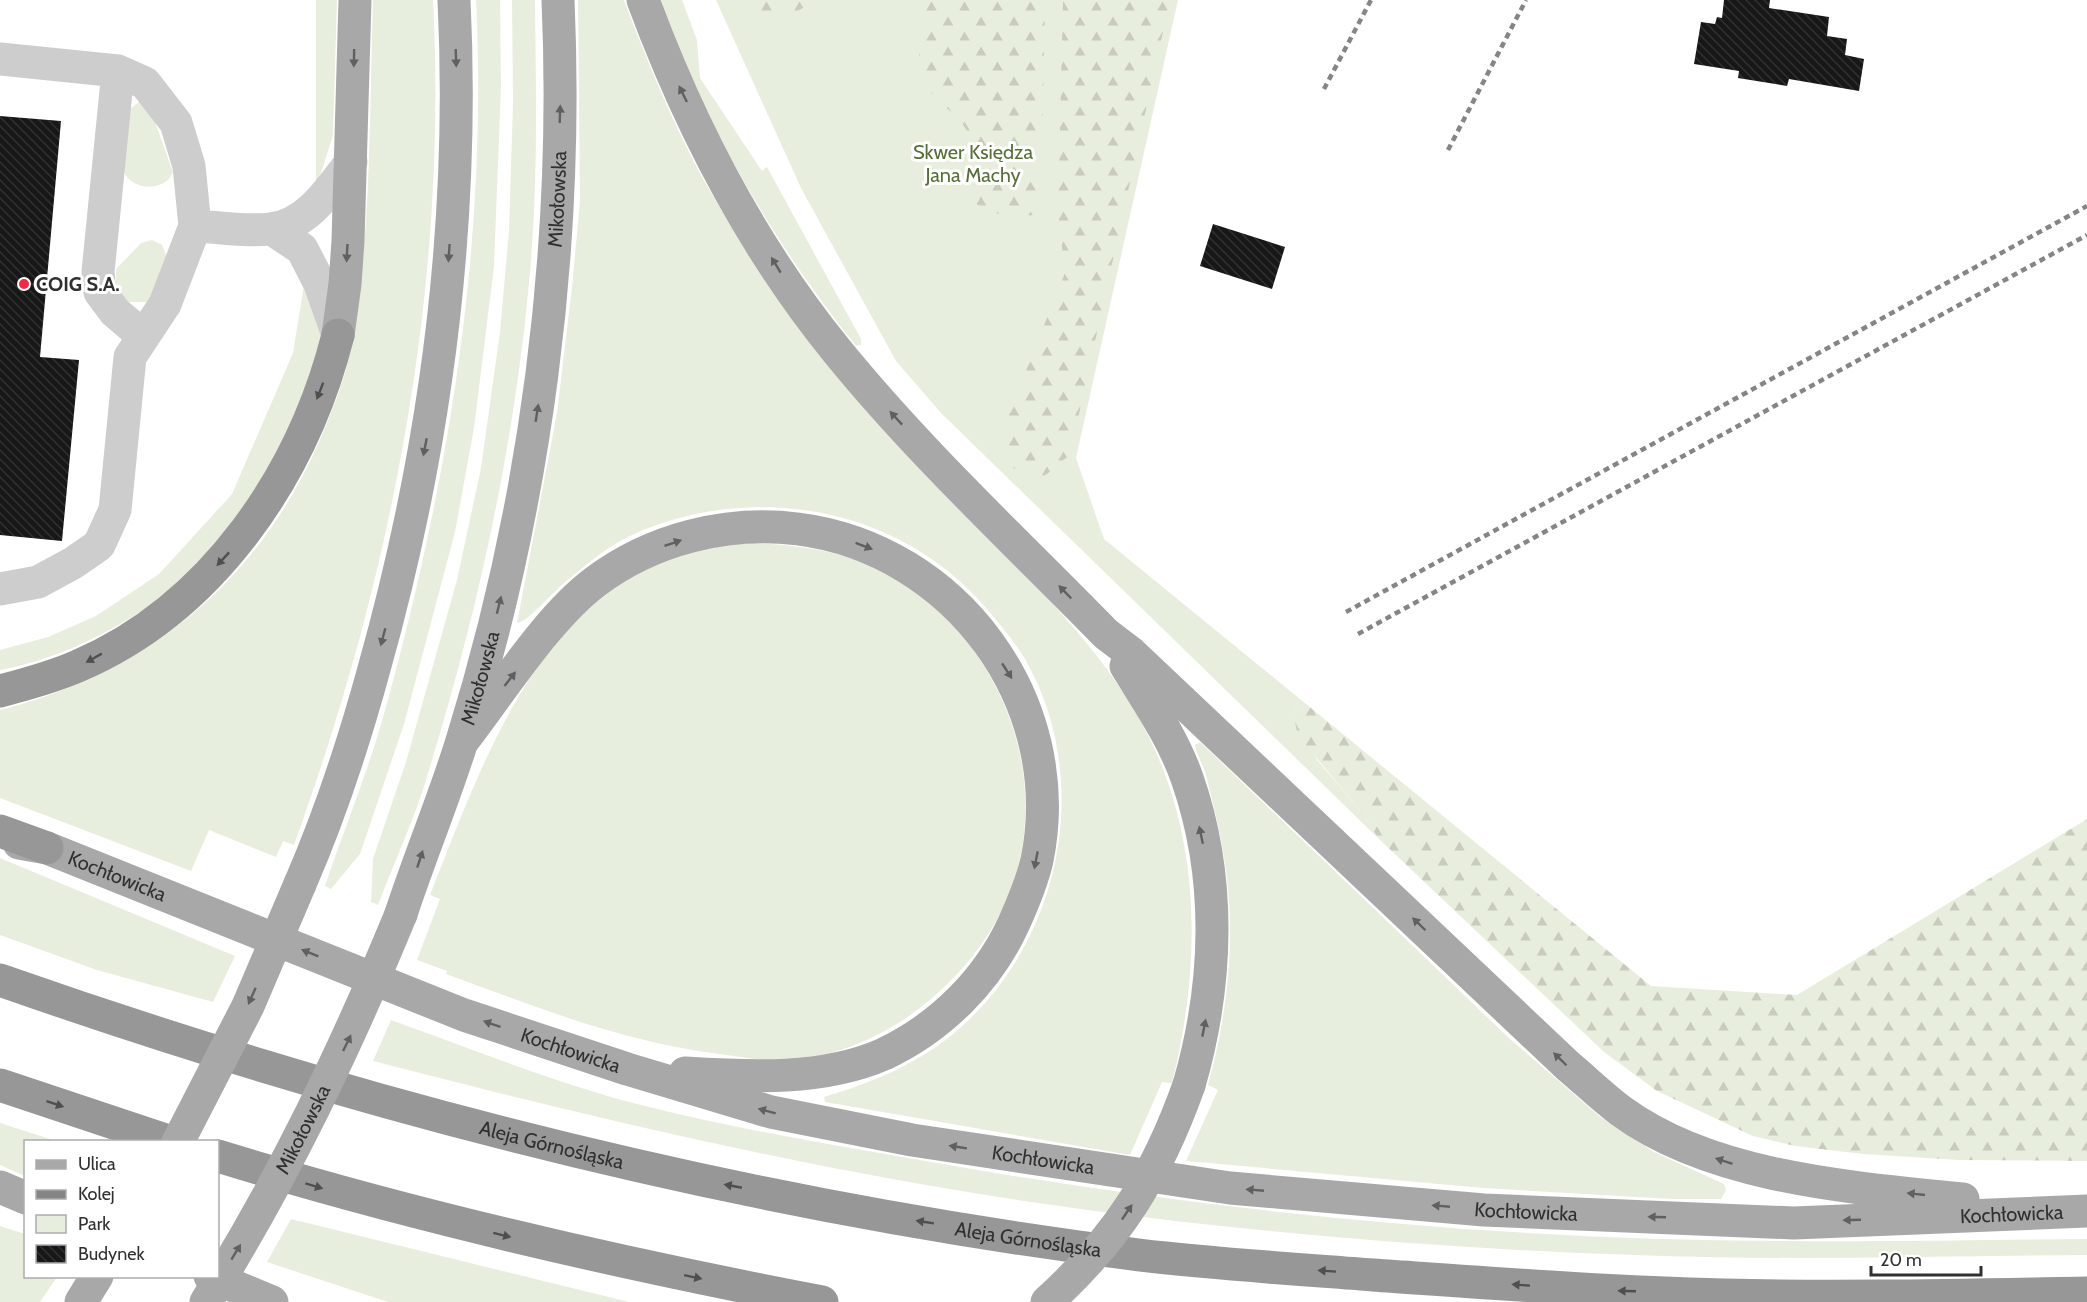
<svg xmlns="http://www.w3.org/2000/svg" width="2087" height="1302" font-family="Cabin,sans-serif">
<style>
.green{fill:#e8eedd}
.forest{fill:url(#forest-firs)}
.building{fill:url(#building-back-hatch)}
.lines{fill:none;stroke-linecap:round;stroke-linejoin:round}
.minor{stroke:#cdcdcd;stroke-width:33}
.major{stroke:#a8a8a8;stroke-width:33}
.highway{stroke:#979797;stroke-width:33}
.rail{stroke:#858585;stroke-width:4.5;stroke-dasharray:6 4.5;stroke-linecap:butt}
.major-bridge{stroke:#a8a8a8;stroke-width:33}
.oneway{fill:#606060}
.oneway2{fill:#4f4f4f}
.poi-dot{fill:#f12847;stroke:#fff;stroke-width:2}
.labels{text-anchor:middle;stroke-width:6;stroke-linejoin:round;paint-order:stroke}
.park-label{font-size:20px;fill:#576f3a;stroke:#fff}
.street-label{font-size:20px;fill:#303030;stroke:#fff}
.poi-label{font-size:20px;font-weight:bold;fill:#303030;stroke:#fff;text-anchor:start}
</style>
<defs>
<pattern id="forest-firs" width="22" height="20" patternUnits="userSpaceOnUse" patternTransform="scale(1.5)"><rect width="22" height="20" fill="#e8eedd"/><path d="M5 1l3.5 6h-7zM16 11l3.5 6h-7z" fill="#c7ccbe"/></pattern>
<pattern id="building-back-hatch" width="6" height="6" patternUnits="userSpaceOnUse" patternTransform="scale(1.5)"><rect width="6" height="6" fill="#171717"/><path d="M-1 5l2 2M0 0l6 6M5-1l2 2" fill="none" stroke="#303030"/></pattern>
</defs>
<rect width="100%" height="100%" fill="#fff"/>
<path class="green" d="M316 0H337L333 135 316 189Z
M373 0H433C448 288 392 575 294 845L283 841 276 857 209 830 191 871 0 798V710C150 672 262 578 322 435 334 406 346 376 352 344 372 231 369 114 373 0Z
M476 0H500L501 86 494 266 474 428 455 532 404 724 360 854 331 889 325 886C344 829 368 772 384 714 449 481 488 242 476 0Z
M512 0H535C536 87 538 174 531 260 517 433 480 604 429 770 416 816 395 860 378 905L371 902 373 859 406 762 457 580 481 468 500 332 509 230 513 103Z
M578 0H624C652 74 689 164 734 229 762 269 801 308 833 346 893 417 952 489 1013 559 1057 609 1103 656 1136 713 1202 826 1203 959 1172 1083L1162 1082 1130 1155 825 1102 824 1097C871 1083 915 1065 953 1034 1061 945 1095 781 1025 659 1014 641 1000 624 986 608 937 551 870 517 795 509 741 503 680 512 630 536 606 547 585 566 564 583 553 592 528 622 517 623L557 413 572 287 580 201Z
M660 0H682L697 40 700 78 762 171 767 167 861 339V345L856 346C774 244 704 124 660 0Z
M716 0H1178L1076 458 1104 539 1300 699 1293 713 1317 760 1355 804 1379 839 941 413 896 361 801 188Z
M140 101 151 111 173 172C166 192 132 191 124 172L129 110Z
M152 240 162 245 166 255 150 302H128L116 290V269L141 243Z
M306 273C311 283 318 295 321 306 331 347 277 457 256 494 246 511 201 566 187 578 134 621 67 658 0 670V650L48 637 96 616 159 574 232 494 293 353Z
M750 543C797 545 843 550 885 573 994 630 1054 768 1012 886 998 926 971 963 940 991 899 1029 846 1056 789 1060 766 1062 742 1057 719 1054 620 1041 539 1008 446 974L447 971 417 960 440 899 430 895C492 739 552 556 750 543Z
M1200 742 1510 1039 1599 1116 1654 1152 1724 1184 1726 1190 1721 1199H1671L1483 1188 1186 1161 1218 1090 1208 1085C1229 1008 1237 930 1223 851 1219 826 1212 800 1206 775 1203 765 1197 756 1195 745Z
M0 858 235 956 213 1002 97 970 0 935Z
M391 1020C472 1049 553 1082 637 1104 726 1127 817 1142 908 1158 1197 1210 1491 1240 1784 1241 1885 1242 1986 1240 2087 1239V1255C1936 1256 1785 1261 1634 1255 1452 1249 1269 1234 1088 1210 846 1178 609 1122 373 1061Z
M0 1123 56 1141 26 1142 25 1176 0 1165Z
M291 1219 629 1302H388L267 1262Z
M0 1226 25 1234 26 1276 57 1277 40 1302H0Z"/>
<path class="forest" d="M749 0H812C798 15 783 17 764 16Z
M916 0H1045L1041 208 1035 215 1005 217 976 204C965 177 979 160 970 137 960 111 928 101 921 72 914 49 928 30 916 0Z
M1063 0H1170L1070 455C1055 465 1052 475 1034 479L1012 467 1008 452 1009 413 1065 273 1058 213Z
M1300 699 1651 986 1797 995 2087 819V1161L1959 1160 1863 1154 1795 1146 1753 1136 1657 1091 1604 1052 1379 839 1355 804 1298 736 1293 713Z"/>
<path class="building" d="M1724 0H1770L1769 8 1829 17 1827 36 1847 39 1845 55 1864 59 1859 91 1789 79 1787 86 1738 78 1739 71 1694 64 1701 22 1715 24 1717 17 1722 18Z
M0 116 61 121 40 357 79 360 62 541 0 535Z
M1213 224 1285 247 1272 289 1200 266Z"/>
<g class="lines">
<path class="minor" d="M0 59 118 71 145 83 176 123 189 166 195 226C219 227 246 232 270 229 307 226 331 188 351 162
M118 71 98 272 100 292 115 312 143 336
M272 229 302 249 320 284 338 335
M0 589 38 582 73 563 99 545 115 510 130 357 165 304 195 226"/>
<g class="major">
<path d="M643 0C689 124 753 248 837 351 919 452 1015 541 1106 634L1131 653 1568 1066C1586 1081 1602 1097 1621 1111 1712 1178 1854 1188 1963 1199"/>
<path d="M338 335 345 284 348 241 355 0"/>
<path d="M1126 666C1148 702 1173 738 1187 778 1222 878 1218 985 1189 1085"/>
<path d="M462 742C500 693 547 618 595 582 652 539 727 520 798 529 956 549 1069 703 1037 860 1032 882 1023 903 1014 923 988 980 941 1027 884 1054 823 1081 750 1077 685 1073"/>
<path id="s1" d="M19 843 47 848 464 1015 627 1069 771 1112 912 1140 1230 1188 1484 1210 1794 1223 2087 1211"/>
<path d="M300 884C330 815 354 742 374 669 435 452 465 225 454 0"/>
<path id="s2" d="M401 914C420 856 444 799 462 741 536 503 569 249 558 0"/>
<path d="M0 1187 26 1198"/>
<path d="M210 1276 272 1302"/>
<path d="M81 1302 97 1276"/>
</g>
<g class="highway">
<path d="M0 691C27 684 53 677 78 666 213 608 303 474 338 335"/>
<path d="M0 831 47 848"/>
<path id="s3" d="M0 980C370 1110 750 1206 1139 1255 1216 1264 1295 1269 1373 1275 1490 1283 1607 1292 1724 1295 1845 1298 1966 1295 2087 1293"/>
<path d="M0 1085 171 1142"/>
<path d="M218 1156C416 1217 618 1263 822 1302"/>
</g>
<path class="rail" d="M1324 89 1371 0
M1448 150 1526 0
M1346 612 2087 206
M1358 634 2087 235"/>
<g class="major-bridge">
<path d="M178 1142 248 1006 300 884"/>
<path id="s4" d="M206 1302C284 1177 345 1050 401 914"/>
<path d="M1047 1302C1118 1238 1157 1175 1189 1085"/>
</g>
</g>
<defs><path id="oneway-solid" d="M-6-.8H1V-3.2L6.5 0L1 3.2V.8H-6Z" transform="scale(1.5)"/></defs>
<g class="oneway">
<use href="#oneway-solid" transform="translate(354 58) rotate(91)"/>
<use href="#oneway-solid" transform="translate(456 58) rotate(88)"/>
<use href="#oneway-solid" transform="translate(683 94) rotate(-116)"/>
<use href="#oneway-solid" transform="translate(560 114) rotate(-88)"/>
<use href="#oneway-solid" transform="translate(347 253) rotate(93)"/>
<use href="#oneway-solid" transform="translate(449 253) rotate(94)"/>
<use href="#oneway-solid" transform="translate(776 265) rotate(-121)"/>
<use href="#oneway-solid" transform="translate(537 413) rotate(-81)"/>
<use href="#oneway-solid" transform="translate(896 418) rotate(-133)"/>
<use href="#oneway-solid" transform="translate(425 447) rotate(101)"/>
<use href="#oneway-solid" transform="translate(673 543) rotate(-19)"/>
<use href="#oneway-solid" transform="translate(864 546) rotate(21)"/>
<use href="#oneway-solid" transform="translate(1065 592) rotate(-134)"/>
<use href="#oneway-solid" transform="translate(499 605) rotate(-76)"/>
<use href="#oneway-solid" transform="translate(383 637) rotate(105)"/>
<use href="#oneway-solid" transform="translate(1007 671) rotate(57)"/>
<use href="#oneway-solid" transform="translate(510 679) rotate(-52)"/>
<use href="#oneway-solid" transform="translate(1201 835) rotate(-102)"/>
<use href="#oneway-solid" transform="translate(420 859) rotate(-72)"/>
<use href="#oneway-solid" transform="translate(1036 860) rotate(101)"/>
<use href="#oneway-solid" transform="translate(1419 924) rotate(-136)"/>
<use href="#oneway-solid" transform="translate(310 953) rotate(-158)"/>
<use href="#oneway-solid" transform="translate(252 996) rotate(114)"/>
<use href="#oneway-solid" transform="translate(492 1024) rotate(-161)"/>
<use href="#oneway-solid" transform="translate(1204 1028) rotate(-79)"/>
<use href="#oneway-solid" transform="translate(347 1043) rotate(-64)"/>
<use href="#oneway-solid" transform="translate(1560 1059) rotate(-136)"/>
<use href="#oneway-solid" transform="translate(767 1111) rotate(-165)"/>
<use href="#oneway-solid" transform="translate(958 1147) rotate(-171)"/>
<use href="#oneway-solid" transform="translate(1724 1161) rotate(-162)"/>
<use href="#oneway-solid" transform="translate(1255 1190) rotate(-175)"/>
<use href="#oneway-solid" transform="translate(1916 1194) rotate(-174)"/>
<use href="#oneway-solid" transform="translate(1441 1206) rotate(-175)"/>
<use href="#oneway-solid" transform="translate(1127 1212) rotate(-56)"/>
<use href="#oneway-solid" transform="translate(1657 1217) rotate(-178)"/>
<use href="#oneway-solid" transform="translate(1852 1220) rotate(178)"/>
<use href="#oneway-solid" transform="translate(236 1252) rotate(-59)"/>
</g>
<g class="oneway2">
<use href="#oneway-solid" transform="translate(320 391) rotate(111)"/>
<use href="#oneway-solid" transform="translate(223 559) rotate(133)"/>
<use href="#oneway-solid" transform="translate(94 658) rotate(151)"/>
<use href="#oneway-solid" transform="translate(55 1104) rotate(18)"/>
<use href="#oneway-solid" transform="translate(314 1186) rotate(17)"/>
<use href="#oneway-solid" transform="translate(733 1186) rotate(-169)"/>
<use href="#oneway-solid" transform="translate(925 1222) rotate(-171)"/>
<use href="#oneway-solid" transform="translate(502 1235) rotate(14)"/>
<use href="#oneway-solid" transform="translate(1327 1271) rotate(-176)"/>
<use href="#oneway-solid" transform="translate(693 1277) rotate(12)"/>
<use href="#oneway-solid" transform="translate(1521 1285) rotate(-176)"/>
<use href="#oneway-solid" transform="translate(1627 1291) rotate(-178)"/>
</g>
<circle class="poi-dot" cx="24" cy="284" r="6"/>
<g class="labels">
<g class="park-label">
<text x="973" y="159">Skwer Księdza<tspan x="973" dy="23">Jana Machy</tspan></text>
</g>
<g class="street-label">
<text dy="7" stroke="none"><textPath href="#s2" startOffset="735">Mikołowska</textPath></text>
<text dy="7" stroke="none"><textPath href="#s2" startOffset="249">Mikołowska</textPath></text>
<text dy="7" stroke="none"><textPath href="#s1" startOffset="104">Kochłowicka</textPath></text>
<text dy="7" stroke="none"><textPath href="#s1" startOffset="590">Kochłowicka</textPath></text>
<text dy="7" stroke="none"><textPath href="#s4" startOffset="198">Mikołowska</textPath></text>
<text dy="7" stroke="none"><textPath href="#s3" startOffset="576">Aleja Górnośląska</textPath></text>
<text dy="7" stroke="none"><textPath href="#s1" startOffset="1076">Kochłowicka</textPath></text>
<text dy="7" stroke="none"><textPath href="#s1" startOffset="1562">Kochłowicka</textPath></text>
<text dy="7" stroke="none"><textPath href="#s1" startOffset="2048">Kochłowicka</textPath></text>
<text dy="7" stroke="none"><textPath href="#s3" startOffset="1062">Aleja Górnośląska</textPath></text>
</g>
<g class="poi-label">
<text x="36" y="291">COIG S.A.</text>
</g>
</g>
<rect x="24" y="1140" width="195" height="138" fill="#ffffff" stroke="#acacac" stroke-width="1.5"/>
<rect x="36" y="1160" width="30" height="9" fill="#a8a8a8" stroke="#acacac" stroke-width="1.5"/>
<text x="78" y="1170" font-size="18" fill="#303030">Ulica</text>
<rect x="36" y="1190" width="30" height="9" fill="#858585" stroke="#acacac" stroke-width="1.5"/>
<text x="78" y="1200" font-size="18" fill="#303030">Kolej</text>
<rect x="36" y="1215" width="30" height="18" fill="#e8eedd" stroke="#acacac" stroke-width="1.5"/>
<text x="78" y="1230" font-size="18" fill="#303030">Park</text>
<rect x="36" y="1245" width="30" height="18" fill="url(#building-back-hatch)" stroke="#acacac" stroke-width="1.5"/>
<text x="78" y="1260" font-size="18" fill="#303030">Budynek</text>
<path d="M1871 1266v9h110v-9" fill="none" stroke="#303030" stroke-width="3"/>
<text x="1880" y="1266" font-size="18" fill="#303030" stroke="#ffffff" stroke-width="4.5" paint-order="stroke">20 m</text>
</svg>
